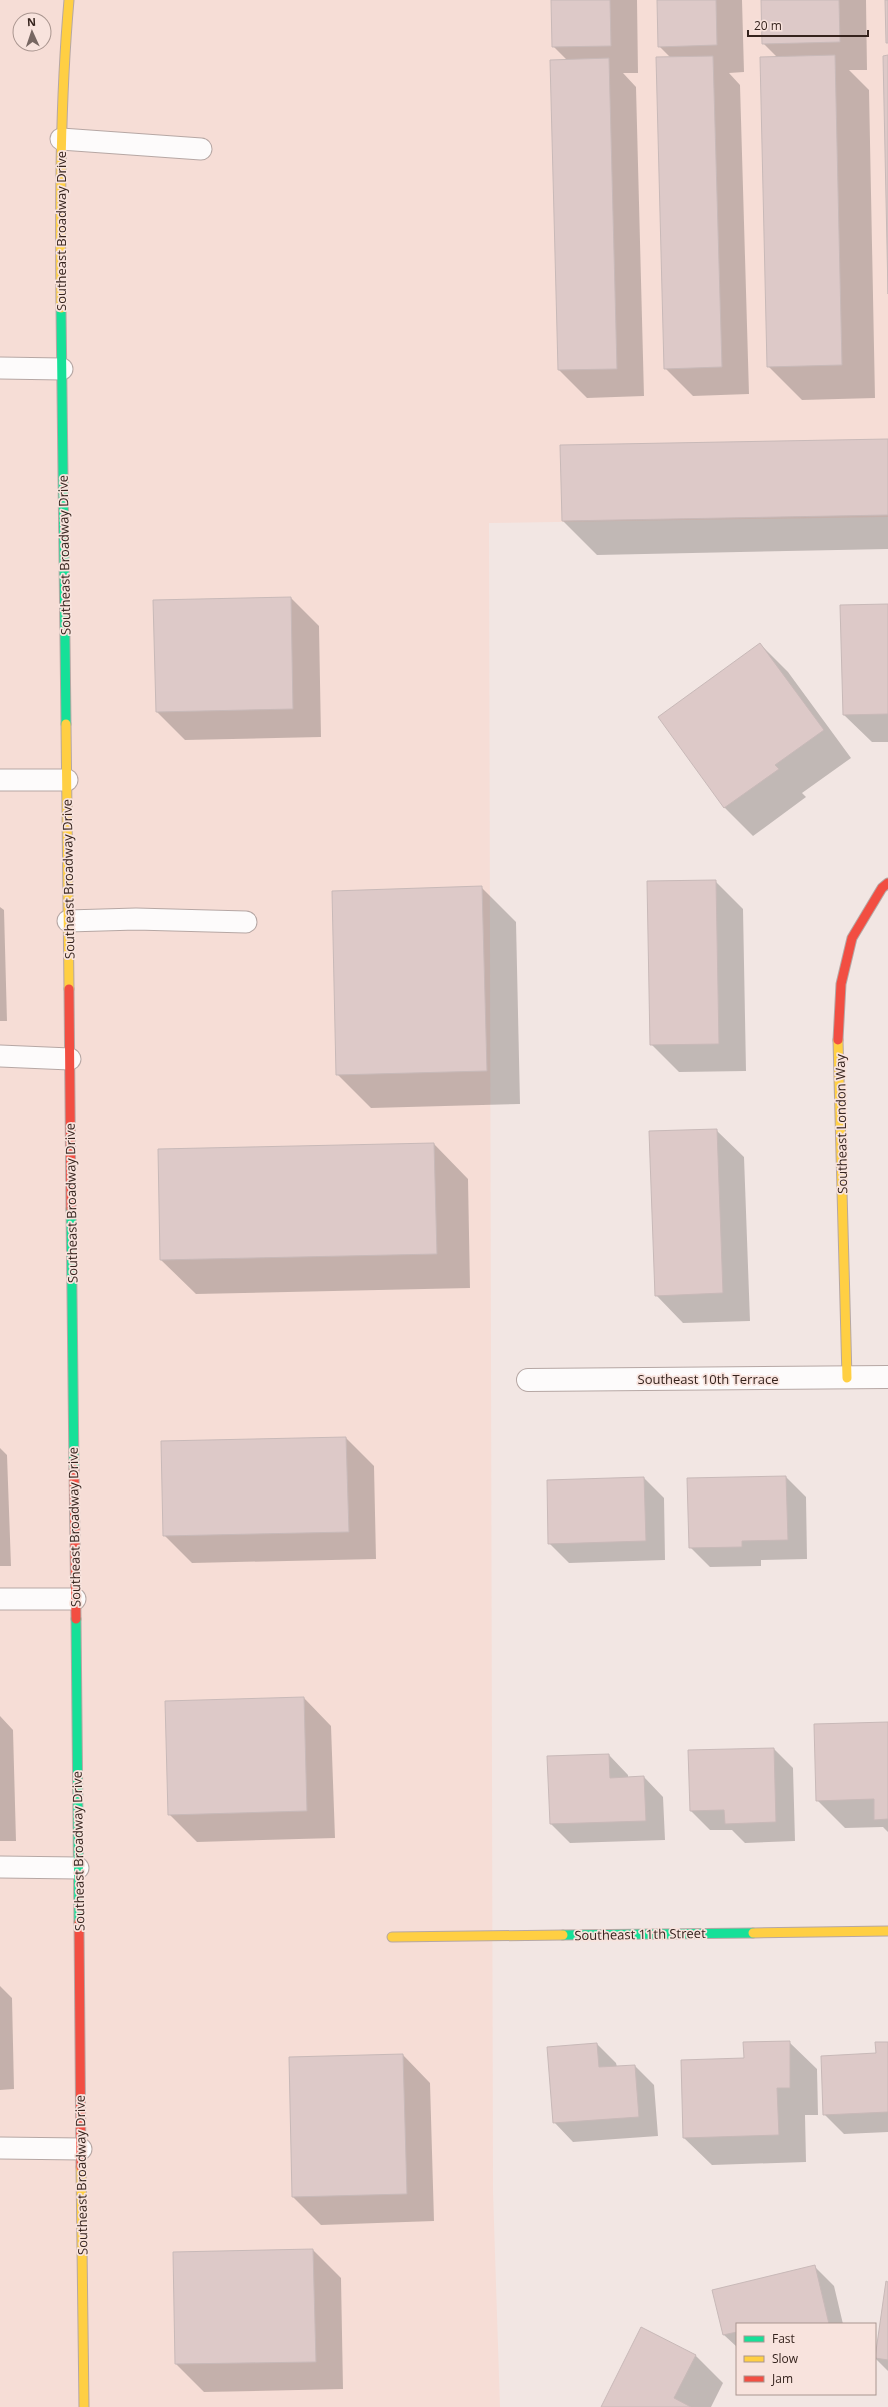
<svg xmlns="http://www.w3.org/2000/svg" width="888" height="2407" font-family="'Open Sans',sans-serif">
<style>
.built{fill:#f6ddd6;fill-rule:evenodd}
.shadow{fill:#0003}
.building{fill:#ddc9c8;stroke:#c8b9b8}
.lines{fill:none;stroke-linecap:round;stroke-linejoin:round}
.lane-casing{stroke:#b6a7a4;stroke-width:23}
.street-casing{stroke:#b6a7a4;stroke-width:24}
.fast-casing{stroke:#b6a7a4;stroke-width:11}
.slow-casing{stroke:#b6a7a4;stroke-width:11}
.jam-casing{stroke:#b6a7a4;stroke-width:11}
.lane{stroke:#fdfbfb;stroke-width:21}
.street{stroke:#fdfbfb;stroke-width:22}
.fast{stroke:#16e098;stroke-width:9}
.slow{stroke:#ffcf43;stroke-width:9}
.jam{stroke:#f24e42;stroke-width:9}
.labels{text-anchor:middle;stroke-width:3.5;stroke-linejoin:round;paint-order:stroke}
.street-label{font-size:13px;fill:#35231d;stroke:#f8e3dd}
</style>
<rect width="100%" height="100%" fill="#f2e6e3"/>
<path class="built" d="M0 0H888V517L489 523 493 2192 500 2407H0ZM20 20H44V44H20Z"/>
<path class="shadow" d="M552 0H637L638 73H623L636 87 644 396 587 398 559 370 567 60 553 46Z
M658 0H742L744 72 729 73 740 85 749 394 693 396 665 368 671 58 659 46Z
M762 0H866L867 70H849L869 90 875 398 802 400 768 366 777 57 763 43Z
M888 440V549L597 555 563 521Z
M291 598 319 626 321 737 185 740 157 712Z
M888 605V742H872L844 715Z
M760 644 788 672 851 758 802 793 806 797 753 836 725 808 660 717Z
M715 881 743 909 746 1071 679 1072 651 1044Z
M481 887 516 922 520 1104 371 1108 337 1074Z
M0 907 4 910 7 1021H0Z
M716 1130 744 1157 750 1321 683 1323 656 1295Z
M434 1144 468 1179 470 1288 196 1294 161 1260Z
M346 1438 374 1466 376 1559 192 1563 164 1535Z
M0 1448 7 1455 11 1566H0Z
M786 1477 806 1497 807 1559 761 1560V1566L710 1567 690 1547 688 1479Z
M644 1478 664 1498 665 1560 569 1563 549 1543 548 1481Z
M304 1698 331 1726 335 1838 197 1842 169 1814Z
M0 1716 13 1730 16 1841H0Z
M888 1723V1832L883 1827 845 1828 817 1800Z
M774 1749 793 1768 795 1841 745 1843 732 1830H710L690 1810Z
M609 1755 628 1775V1778L644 1777 663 1797 665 1840 570 1843 551 1824Z
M0 1986 12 1998 14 2089 0 2090Z
M789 2042 817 2069 818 2115H805L806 2162 712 2165 684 2138 745 2059Z
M888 2043V2132L844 2134 824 2114Z
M597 2044 616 2063 617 2067 635 2066 654 2085 658 2136 573 2142 554 2122Z
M403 2055 430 2083 434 2221 321 2225 293 2197Z
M313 2250 341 2278 343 2389 204 2392 176 2364 174 2253Z
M814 2266 834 2286 843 2324H737V2347L724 2335 713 2290Z
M887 2282 888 2283V2371L875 2358Z
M695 2355 723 2383 711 2407H602Z"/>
<path class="building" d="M551 0H610L611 46 552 47Z
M657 0H716L717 45 658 47Z
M761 0H839L840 42 762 44Z
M885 0H888V43H886Z
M835 55 842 365 767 367 760 57Z
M888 55V294L883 56Z
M713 56 722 367 664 369 656 57Z
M609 58 617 369 558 370 550 60Z
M888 439V515L562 521 560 445Z
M291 597 293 709 156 712 153 600Z
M888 604V714L843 715 840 605Z
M760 643 824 730 775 765 779 769 724 808 658 717Z
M716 880 719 1044 650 1045 647 881Z
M482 886 487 1071 336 1075 332 891Z
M717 1129 723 1293 655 1296 649 1131Z
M434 1143 437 1254 160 1260 158 1149Z
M346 1437 349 1532 163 1536 161 1441Z
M786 1476 788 1540 742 1541V1547L689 1548 687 1478Z
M644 1477 646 1541 548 1544 547 1480Z
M304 1697 307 1811 168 1815 165 1701Z
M888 1722V1819L874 1820V1799L816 1801 814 1724Z
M774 1748 776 1822 725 1824 724 1810 690 1811 688 1750Z
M609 1754 610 1778 644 1776 646 1821 550 1824 547 1756Z
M790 2041V2088H777L779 2135 683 2138 681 2060 744 2058 743 2042Z
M875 2042H888V2112L823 2115 821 2056 876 2053Z
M597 2043 599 2067 635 2065 639 2117 553 2123 547 2047Z
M403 2054 407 2194 292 2197 289 2057Z
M313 2249 316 2362 175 2364 173 2252Z
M815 2265 829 2324H737V2332L723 2335 712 2290Z
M886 2281 888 2282V2360L875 2358Z
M641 2327 696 2355 674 2398 691 2407H601Z"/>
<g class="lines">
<defs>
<path id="lane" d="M61 139 201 149
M0 368 62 369
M0 780H67
M68 921 136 919 246 922
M0 1056 70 1059
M0 1599H75
M0 1867 78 1868
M0 2148 81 2149"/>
<path id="street" d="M528 1380 888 1377"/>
<path id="fast" d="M61 308 66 724
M71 1209 74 1469
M76 1619 79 1922
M563 1935 753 1933"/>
<path id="slow" d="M61 308C60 205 60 103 69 0
M66 724 69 989
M838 1040 847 1378
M753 1933 888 1931
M392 1937 563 1935
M81 2167 84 2407"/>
<path id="jam" d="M69 989 71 1209
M838 1040 841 984 852 938 882 888 888 883
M74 1469 76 1619
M79 1922 81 2167"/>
</defs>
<use href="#lane" class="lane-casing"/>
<use href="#street" class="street-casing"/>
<use href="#fast" class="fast-casing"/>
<use href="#slow" class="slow-casing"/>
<use href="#jam" class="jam-casing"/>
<use href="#lane" class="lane"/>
<use href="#street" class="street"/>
<use href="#fast" class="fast"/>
<use href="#slow" class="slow"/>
<use href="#jam" class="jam"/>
</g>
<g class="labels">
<g class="street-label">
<text transform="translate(61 231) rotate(-90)" y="5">Southeast Broadway Drive</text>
<text transform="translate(64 555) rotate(-91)" y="5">Southeast Broadway Drive</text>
<text transform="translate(68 879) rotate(-91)" y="5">Southeast Broadway Drive</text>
<text transform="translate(841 1124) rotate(-91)" y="5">Southeast London Way</text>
<text transform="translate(71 1203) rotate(-91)" y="5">Southeast Broadway Drive</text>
<text x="708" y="1384">Southeast 10th Terrace</text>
<text transform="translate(74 1527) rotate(-91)" y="5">Southeast Broadway Drive</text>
<text transform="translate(78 1851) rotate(-91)" y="5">Southeast Broadway Drive</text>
<text transform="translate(640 1934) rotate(-1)" y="5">Southeast 11th Street</text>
<text transform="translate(81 2175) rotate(-91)" y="5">Southeast Broadway Drive</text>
</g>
</g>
<rect x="736" y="2323" width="140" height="72" fill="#f8e3dd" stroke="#aa9690"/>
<rect x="744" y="2336" width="20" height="6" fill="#16e098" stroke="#aa9690"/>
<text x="772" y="2343" font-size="12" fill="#35231d">Fast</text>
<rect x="744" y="2356" width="20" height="6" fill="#ffcf43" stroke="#aa9690"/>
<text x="772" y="2363" font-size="12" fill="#35231d">Slow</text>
<rect x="744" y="2376" width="20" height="6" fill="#f24e42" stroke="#aa9690"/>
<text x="772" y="2383" font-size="12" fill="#35231d">Jam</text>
<g transform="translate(32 32) rotate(357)"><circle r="19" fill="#f8e3dd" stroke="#aa9690"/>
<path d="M0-3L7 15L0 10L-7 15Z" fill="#776762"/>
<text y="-6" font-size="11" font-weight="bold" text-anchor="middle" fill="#35231d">N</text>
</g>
<path d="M748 30v6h120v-6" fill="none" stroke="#35231d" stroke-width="2"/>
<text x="754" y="30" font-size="12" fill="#35231d" stroke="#f8e3dd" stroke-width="3" paint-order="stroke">20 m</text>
</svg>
